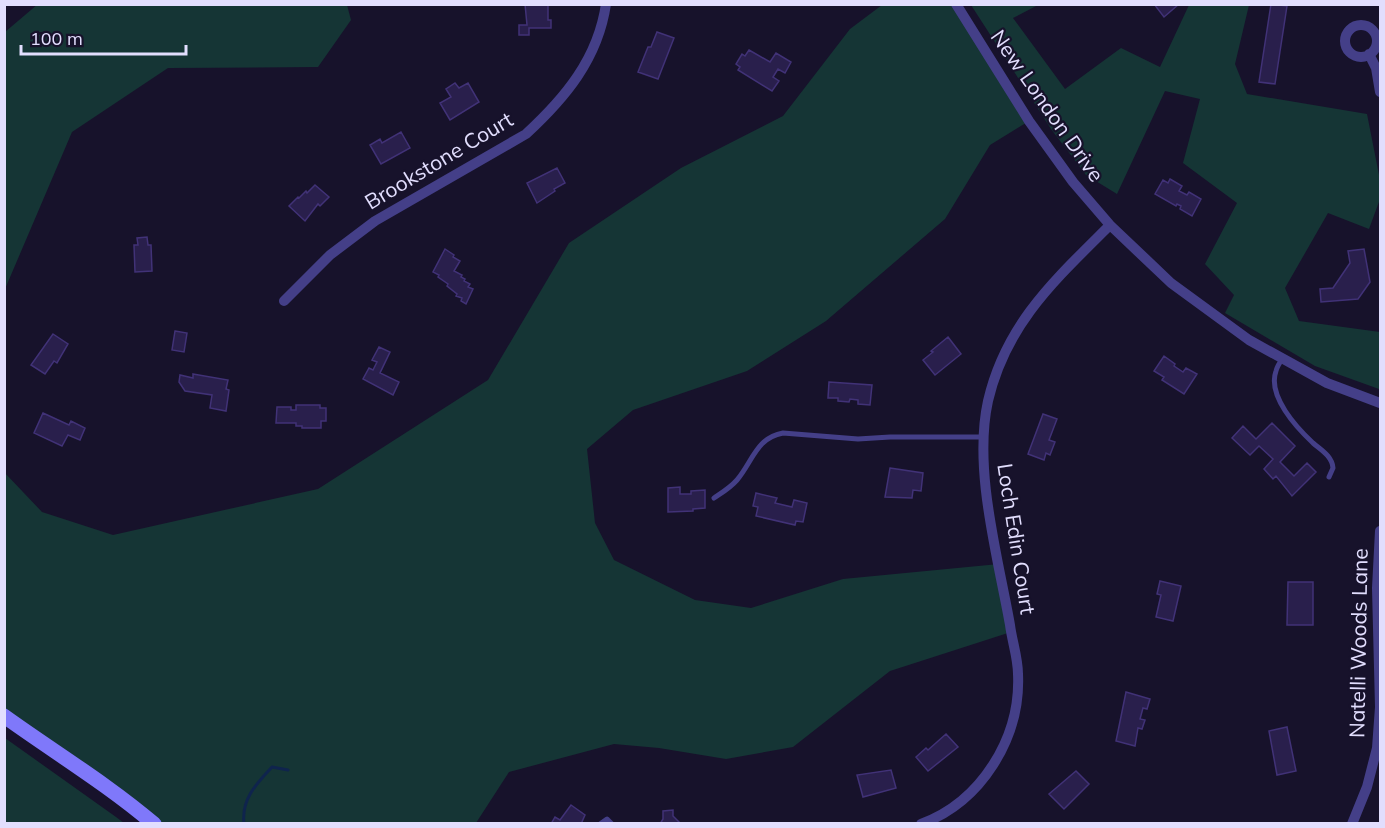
<svg xmlns="http://www.w3.org/2000/svg" width="1385" height="828" font-family="Mulish,sans-serif">
<style>
.green{fill:#153535}
.lines{fill:none;stroke-linecap:round;stroke-linejoin:round}
.stream{stroke:#0f244d;stroke-width:3}
.building{fill:#291f4c;stroke:#413277;stroke-width:1.5}
.service{stroke:#443f88;stroke-width:5}
.minor{stroke:#443f88;stroke-width:10}
.secondary{stroke:#7f78fa;stroke-width:15}
.labels{text-anchor:middle;stroke-width:4.5;stroke-linejoin:round;paint-order:stroke}
.street-label{font-size:21px;fill:#e2defe;stroke:#17122b}
</style>
<rect width="100%" height="100%" fill="#17122b"/>
<path class="green" d="M38 4 347 5 351 20 318 67 168 68 72 132 5 289V32Z
M882 5H956L1029 121 990 145 945 219 826 321 747 371 633 410 587 449 595 523 614 560 695 600 751 608 843 579 999 564 1011 632 890 671 793 747 726 759 659 748 614 744 509 772 476 823H154L5 716 4 472 42 512 113 535 318 489 488 380 569 243 681 168 783 116 850 29Z
M971 5H1038L1013 18 1065 89 1121 48 1160 67 1189 5H1249L1235 64 1247 94 1367 114 1380 180V199L1369 229 1328 213 1285 288 1299 321 1380 332 1379 389 1315 366 1225 313 1234 295 1205 264 1237 203 1183 163 1200 99 1165 91 1117 194 1086 175 1051 129Z
M5 738 116 817 124 823H5Z"/>
<g class="lines">
<path class="stream" d="M244 824C241 799 257 783 272 767L288 770"/>
</g>
<path class="building" d="M525 4H548V20H551V28H529V35H519V25H527Z
M1154 4H1179L1164 17Z
M1271 4 1287 6 1275 84 1259 82Z
M657 32 674 38 658 79 638 72 648 47H651Z
M749 50 770 62 776 53 791 62 785 73 778 69 773 77 779 81 772 91 738 70 740 67 736 64 742 54 745 56Z
M455 83 459 88 468 83 479 102 450 120 440 103 451 97 446 89Z
M401 132 410 148 381 164 370 145 380 139 382 143Z
M557 168 565 183 554 189 555 191 537 203 527 183Z
M1170 179 1182 186 1179 191 1187 195 1189 192 1201 199 1192 216 1180 209 1181 206 1177 204 1176 206 1155 194 1163 180 1168 183Z
M315 185 329 197 320 206 318 204 305 221 289 206 298 197 299 198 306 191 307 193Z
M147 237 148 245H151L152 271 135 272 134 245H138L137 238Z
M445 249 454 255 453 257 460 261 454 271 462 275 461 277 465 279 464 281 470 284 468 287 473 289 466 304 461 301 462 298 456 296 457 294 447 286 448 284 438 277 439 275 433 272Z
M1364 249 1370 282 1358 299 1321 302 1320 289 1333 288 1350 263 1348 251Z
M175 331 187 333 184 352 172 350Z
M53 334 68 344 57 363 54 361 45 374 31 365Z
M948 337 961 354 935 375 923 360 933 352 931 351Z
M379 347 390 352 380 373 399 382 393 395 363 379 369 368 373 370 377 362 372 360Z
M1164 356 1175 364 1174 366 1183 372 1186 368 1197 374 1184 394 1162 380 1164 377 1154 371Z
M193 374 228 380 226 389 229 390 226 411 210 408 212 395 185 391 179 382 180 375 193 378Z
M829 382 872 385 870 405 858 404V400L850 399 849 402 838 401V398H828Z
M296 405H320V408H326V421H321V428H302V426H296V423H276L277 407H291V410H296Z
M43 413 69 425 71 421 85 428 80 440 68 435 62 446 34 433Z
M1043 414 1057 419 1049 440 1055 442 1050 455 1046 453 1044 460 1028 454Z
M1272 423 1295 446 1280 462 1294 476 1307 463 1316 472 1292 496 1276 476 1273 479 1264 469 1273 459 1259 446 1250 455 1232 438 1243 426 1256 439Z
M890 468 923 473 921 491 913 490 912 498 885 497Z
M680 487V494H691V491L705 490V508L693 509V511L668 512V488Z
M756 493 777 498 775 503 792 507 794 500 807 503 803 522 796 521 795 525 756 516 758 507 753 506Z
M1160 581 1181 586 1173 621 1156 617 1161 595 1157 594Z
M1288 582H1313V625H1287Z
M1126 692 1150 699 1147 709 1143 708 1140 719 1145 720 1142 729 1138 728 1135 746 1116 741Z
M1287 727 1296 771 1277 775 1269 731Z
M946 734 958 747 928 771 916 757 926 748 928 750Z
M891 770 896 788 863 797 857 775Z
M1076 771 1089 784 1064 809 1049 794Z
M571 805 585 815 581 824H551L555 817 560 820Z
M673 810V816L681 824H660L663 819V811Z"/>
<g class="lines">
<path class="service" d="M1283 358C1280 362 1277 367 1276 371 1267 396 1297 428 1313 443 1321 450 1332 456 1333 468L1329 477
M714 498C723 492 730 488 737 480 753 461 756 438 783 433L858 439 890 437H984
M600 824 607 819 612 824"/>
<path class="minor" d="M956 4 1029 121 1073 182 1110 225 1171 283 1249 340 1327 383 1380 403
M1345 41a16 16 0 1 1 32 0a16 16 0 1 1-32 0Z
M1369 54 1376 68 1380 92
M284 301 330 255 375 221 526 134C565 98 598 59 606 4
M921 824C981 802 1021 738 1018 674 1018 658 1012 641 1010 625 998 557 973 469 988 401 1006 323 1056 279 1110 225
M1352 824 1367 787 1377 748 1380 707 1377 588 1380 531"/>
<path class="secondary" d="M4 716C54 752 107 784 154 824"/>
</g>
<g class="labels">
<g class="street-label">
<text transform="translate(1047 106) rotate(55)" y="7">New London Drive</text>
<text transform="translate(439 161) rotate(-31)" y="7">Brookstone Court</text>
<text transform="translate(1016 539) rotate(81)" y="7">Loch Edin Court</text>
<text transform="translate(1359 643) rotate(-89)" y="7">Natelli Woods Lane</text>
</g>
</g>
<rect width="1385" height="828" fill="none" stroke="#e2defe" stroke-width="12"/>
<path d="M21 45v9h165v-9" fill="none" stroke="#e2defe" stroke-width="3"/>
<text x="30" y="45" font-size="18" fill="#e2defe" stroke="#17122b" stroke-width="4.5" paint-order="stroke">100 m</text>
</svg>
